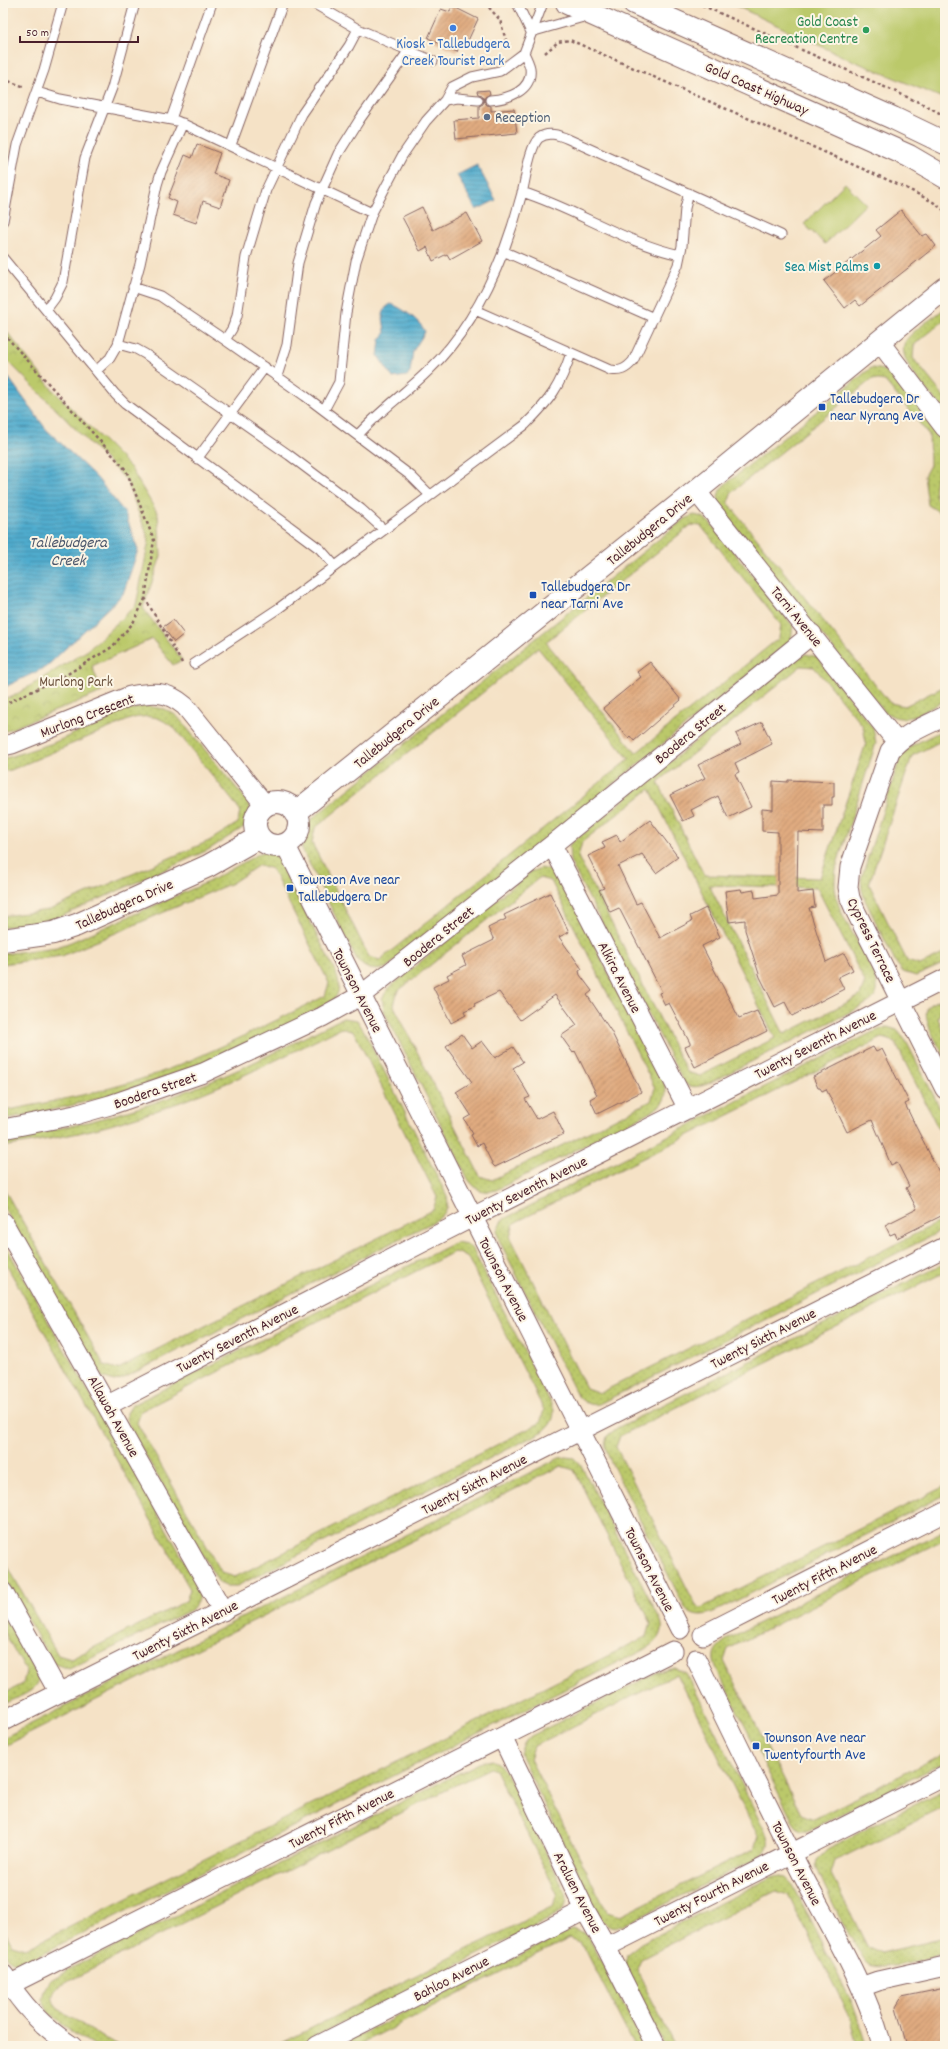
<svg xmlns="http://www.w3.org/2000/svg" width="948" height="2049" font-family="Dekko,sans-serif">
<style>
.grass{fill:url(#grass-dots);stroke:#82744b;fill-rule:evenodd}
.park{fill:url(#park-crowns);stroke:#82744b}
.pitch{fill:#bbc96b;stroke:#82744b}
.water{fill:url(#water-rules);stroke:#4d667c}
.building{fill:url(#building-hatch)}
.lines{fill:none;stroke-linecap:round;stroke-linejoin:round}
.lane-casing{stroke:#866361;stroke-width:11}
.street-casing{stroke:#866361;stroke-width:21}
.secondary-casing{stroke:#866361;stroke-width:24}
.highway-casing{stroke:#866361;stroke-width:24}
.path{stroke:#866361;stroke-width:2.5;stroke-dasharray:3 3;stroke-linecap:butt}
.lane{stroke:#fff;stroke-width:9}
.street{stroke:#fff;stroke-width:19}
.secondary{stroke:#fff;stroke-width:22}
.highway{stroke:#fff;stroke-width:22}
.shop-dot{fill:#3f7fe0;stroke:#fcf5e5;stroke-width:1.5}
.leisure-dot{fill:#2e9e5b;stroke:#fcf5e5;stroke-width:1.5}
.service-dot{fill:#5c6f8a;stroke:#fcf5e5;stroke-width:1.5}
.culture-dot{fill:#0f9aa8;stroke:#fcf5e5;stroke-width:1.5}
.transit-dot{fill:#1a4fb4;stroke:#fcf5e5;stroke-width:1.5}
.labels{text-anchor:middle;stroke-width:4;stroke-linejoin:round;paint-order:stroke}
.leisure-label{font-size:15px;fill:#27864d;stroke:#fcf5e5;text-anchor:end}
.shop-label{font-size:15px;fill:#366cbe;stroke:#fcf5e5}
.street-label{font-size:15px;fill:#4a1f2b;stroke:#fcf5e5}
.service-label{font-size:15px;fill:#4e5e75;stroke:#fcf5e5;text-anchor:start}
.culture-label{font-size:15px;fill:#0d838f;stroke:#fcf5e5;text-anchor:end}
.transit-label{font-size:15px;fill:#164399;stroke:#fcf5e5;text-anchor:start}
.park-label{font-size:15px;fill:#6c523e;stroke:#fcf5e5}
.water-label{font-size:16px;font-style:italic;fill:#4c576c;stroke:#fcf5e5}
</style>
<defs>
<pattern id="grass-dots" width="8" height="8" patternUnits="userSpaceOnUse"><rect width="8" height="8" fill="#bbc96b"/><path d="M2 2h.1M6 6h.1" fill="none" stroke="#a2ac5d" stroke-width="1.8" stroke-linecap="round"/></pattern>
<pattern id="park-crowns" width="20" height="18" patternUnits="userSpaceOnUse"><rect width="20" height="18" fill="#bbc96b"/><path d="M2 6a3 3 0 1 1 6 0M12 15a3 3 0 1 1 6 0" fill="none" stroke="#a2ac5d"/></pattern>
<pattern id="water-rules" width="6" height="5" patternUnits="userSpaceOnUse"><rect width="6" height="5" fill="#50acce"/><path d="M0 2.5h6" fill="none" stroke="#448ba7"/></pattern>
<pattern id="building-hatch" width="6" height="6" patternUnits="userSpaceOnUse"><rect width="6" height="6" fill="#e0ab80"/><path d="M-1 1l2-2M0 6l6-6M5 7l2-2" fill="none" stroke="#b88b69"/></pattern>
</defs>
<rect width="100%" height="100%" fill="#fcf5e5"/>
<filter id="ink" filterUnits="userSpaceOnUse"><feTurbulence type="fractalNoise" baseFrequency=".025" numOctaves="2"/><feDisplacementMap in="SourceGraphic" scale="8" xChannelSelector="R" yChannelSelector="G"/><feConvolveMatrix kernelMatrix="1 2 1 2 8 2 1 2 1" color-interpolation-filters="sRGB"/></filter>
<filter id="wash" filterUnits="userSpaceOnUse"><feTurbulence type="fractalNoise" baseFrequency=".012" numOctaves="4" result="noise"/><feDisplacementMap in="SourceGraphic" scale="16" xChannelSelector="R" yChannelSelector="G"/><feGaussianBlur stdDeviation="0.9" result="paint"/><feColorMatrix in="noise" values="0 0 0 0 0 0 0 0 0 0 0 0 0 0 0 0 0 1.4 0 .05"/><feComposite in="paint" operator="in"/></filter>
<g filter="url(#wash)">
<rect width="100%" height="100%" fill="#f5e2c6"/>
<path class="grass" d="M945 308V320L914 345 913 358 945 398V411C934 397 895 361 905 342 911 331 935 317 945 308Z
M871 368C878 368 885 370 891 375 901 385 938 429 941 441 947 464 921 492 945 510V516L928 505 924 476 930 465 929 435 885 381 872 379 732 492 728 503 890 703 905 706 945 686V700C923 711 902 730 881 708L721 509C717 500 717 493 723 486Z
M694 515 703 517 711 524 793 626 791 640 386 968C373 972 363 969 356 958L302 849C298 826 312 819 328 806L684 519ZM691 525 701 526 781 625 779 638 636 753 546 642ZM538 648 629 759 380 960 369 957 312 843 315 828Z
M806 654 817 657 873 728 876 743 838 861C833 878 834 896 842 913 849 930 880 975 877 991 876 997 872 1000 868 1003L705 1085C697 1087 691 1088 684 1083L570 861 569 845 797 658ZM801 666 814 667 863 726 866 743 820 878 704 875 658 782ZM650 789 775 1038 700 1076 687 1072 578 857 582 842ZM709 885 817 888 865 982 860 996 784 1034Z
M146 706 165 709 177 716 248 802 251 812 247 825 208 850 62 916 37 923 3 927V916L49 910 209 841 238 823 240 810 175 729C159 716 152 715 133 718L11 770 3 771V759L53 743 127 710Z
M945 729V739L912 756 869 884 907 961 920 965 945 953V963L916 976 903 972 896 963 865 900 862 890 861 879 900 758 909 747Z
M264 851 271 852 277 856 335 971C340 983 341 991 333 1001 230 1058 119 1101 3 1119V1111C56 1101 109 1091 159 1073 216 1051 271 1023 325 996L329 983 272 869 259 865 232 883 62 956 3 964V954L57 947 71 942 208 882Z
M541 868 554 871 562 881 665 1085C668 1098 663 1104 653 1111L496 1190C483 1194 476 1190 468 1179L384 1011 382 998 390 987 530 872ZM539 878 551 881 655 1088 651 1101 492 1180 480 1176 394 1006 397 992Z
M945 996V1007L941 1010 938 1018 945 1036V1058C939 1045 919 1017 929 1005Z
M343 1018 357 1020 364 1031 447 1196C450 1209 444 1216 433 1222L122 1379 114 1381 102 1377 74 1332 3 1206V1187L104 1365 118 1369 433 1210 437 1197 354 1032 341 1028C271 1063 202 1098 127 1120 87 1133 45 1140 3 1147V1139C66 1129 127 1114 187 1091 241 1071 292 1043 343 1018Z
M887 1027 897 1030 906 1041 945 1118V1142L895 1042 882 1038 514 1223 510 1236 586 1388 600 1393 945 1219V1229L599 1404C589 1406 584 1403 577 1395L499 1240 497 1231 502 1220 873 1032Z
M3 1241 193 1576C200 1589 202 1598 191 1610L69 1669 55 1664 48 1655 3 1576V1558L58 1655 71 1659 186 1601 190 1589 3 1259Z
M456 1242 467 1244 473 1250 554 1410C554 1420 551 1424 544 1431L237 1586H226L219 1583 127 1423V1413L132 1405ZM454 1252 467 1256 544 1410 540 1423 235 1577 222 1573 137 1423 141 1411Z
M945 1263V1272L620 1436 616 1447 696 1606 701 1608 945 1486V1495L720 1609C708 1615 696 1619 685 1608L609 1458 605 1446 607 1436 617 1428Z
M567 1457 574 1458 582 1467 661 1621C669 1644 635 1654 619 1662L45 1952C38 1955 30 1961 22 1963 2 1967 3 1940 3 1928L12 1945 26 1949 647 1636 651 1623 574 1470 561 1466 3 1747V1738L559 1458Z
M945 1530V1539L728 1649 724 1661 801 1814 814 1819 945 1753V1762L807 1831H800L793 1822 721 1678C711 1657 709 1651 731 1637Z
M3 1613 39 1678C38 1692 15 1698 3 1704V1694L23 1684 26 1671 3 1630Z
M675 1668 686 1673 691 1682 766 1833C770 1843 769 1848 761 1856L622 1926C607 1930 601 1919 594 1907L520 1754C522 1746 525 1741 531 1736L658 1672ZM677 1674 758 1836 754 1849 620 1916 607 1912 530 1759 534 1746Z
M492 1760 498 1763 507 1774 566 1893 567 1899 564 1909 549 1919 296 2046H276L553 1906 557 1893 495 1770 490 1768 59 1986C51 1994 51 1999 57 2008L106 2040 122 2046H95L70 2031 49 2013 42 2000 44 1990 49 1981 68 1970 479 1763Z
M945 1789V1806L835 1861 831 1874 867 1946 881 1953 945 1938V1953C926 1958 887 1972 870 1965 860 1961 821 1881 817 1868 816 1865 816 1862 817 1859L827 1849Z
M774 1876 786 1878 793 1885 853 2005 867 2046H857L849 2015 788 1895 776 1891 641 1959 637 1970 675 2046H664L625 1967 627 1954 641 1943Z
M571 1930 582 1932 590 1939 644 2046H634L582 1943 570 1938 356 2046H338Z"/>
<path class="park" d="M3 327 52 389 130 467 158 514 161 556 143 608 182 660 173 665 152 639 92 666 102 692 3 732V698L12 697 88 650 136 605 149 540 126 480 3 356Z"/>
<path class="pitch" d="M730 3H945V99L844 57Z
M845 183 866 204 825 244 804 224Z"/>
<path class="water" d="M477 165 496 200 476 210 457 175Z
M391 304C401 307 422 322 425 332L413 351 410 372 407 376 393 378 378 356 380 340 385 334C385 322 378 310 391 304Z
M3 370 46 429 97 478 125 513 138 550 123 594 46 667 3 688Z"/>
<g id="blocks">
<path class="building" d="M452 6 478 19 466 45 461 42 457 52 428 38 441 9 450 12Z
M489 90 490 94 485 97 484 101 487 105 491 106V111L514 109 517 133 456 139 454 120 479 118V106L483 104 484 100 482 95 478 94 477 91Z
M197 144 220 153 213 174 229 180 220 207 203 201 196 223 173 215 177 202 168 198 185 155 192 158Z
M422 207 433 230 467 213 482 241 450 259 447 254 433 261 427 247 420 251 402 217Z
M901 210 922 236 927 234 936 246 860 306 855 300 845 308 824 281 881 236 876 230Z
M173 620 184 634 174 642 163 627Z
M650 662 681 700 634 741 630 736 628 738 603 708 641 677 637 672Z
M762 722 772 744 735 763 739 772 735 774 751 807 728 818 718 796 691 810 694 816 683 821 670 795 705 778 698 765 741 744 736 734Z
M788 780 834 782V797H832V805H823V833L798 832 797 893 813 891 815 907 809 908 826 962 844 953 853 970 838 977 844 989 792 1016 785 1002 775 1007 760 977 745 930V920L729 922 725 891 741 889 742 892 754 890 755 898 778 895V832L762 831V809L773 810V781L788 782Z
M650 820 678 857 656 873 642 854 618 866 636 904 641 902 660 938 692 921 690 916 706 908 720 937 702 946 739 1018 757 1011 767 1031 695 1067 685 1047 690 1045V1043L669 1003 665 1005 659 993 662 992 619 908 610 912 599 890 604 888 588 856 605 848 602 842 617 835 620 842Z
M550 893 569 932 559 937 582 969 579 971 580 975 592 991 587 995 611 1031 641 1092 597 1114 590 1099 597 1095 575 1051 573 1053 561 1036 577 1025 555 995 520 1020 499 992 474 1004 475 1006 464 1011 466 1015 451 1023 433 987 449 979 447 975 466 965 462 956 494 940 488 928 506 919 504 915Z
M462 1034 472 1048 482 1041 495 1058 513 1047 523 1062 513 1068 530 1097 525 1099 537 1119 553 1111 564 1134 495 1167 493 1165 482 1143 477 1146 471 1135 473 1134 464 1119 471 1115 456 1092 472 1082 446 1046Z
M873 1047 876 1052 882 1049 909 1102 905 1104 916 1127 939 1172 941 1170 945 1178V1214L897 1238 895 1233 890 1235 885 1225 917 1209 906 1188 909 1186 897 1162 891 1165 872 1120 847 1132 826 1089 822 1091 820 1088H818L813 1077Z
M945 1988V2046H907L896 2007 902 1997Z"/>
</g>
</g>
<g filter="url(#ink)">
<use href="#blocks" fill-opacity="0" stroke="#866361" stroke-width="1"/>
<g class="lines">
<defs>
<path id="lane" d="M313 3 358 29 433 61
M517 3 531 32
M531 32 587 16
M37 92 60 99 177 121 372 213
M445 100 457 98 478 100
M490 100C508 99 533 91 530 68 529 63 526 57 524 53
M171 119 212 3
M231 145 283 3
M522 192C576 209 625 243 680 255
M3 221 17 145 44 70 63 3
M503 251 654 318
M3 258 115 394 125 404 320 549 335 566
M133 287 160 296 225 340 305 396 411 476 430 495
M46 310 55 298 63 282 85 158 112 88 135 3
M475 310 610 370C620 372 626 369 633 361L678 265 682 246 685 208 689 193
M225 340 232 329 237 316 246 257 266 190 302 114 349 46 358 29
M118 344 136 349 145 354 289 455 361 509 383 529
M96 371 110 358 118 344 140 264 157 185 161 172 183 123
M277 376 287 345 298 263 316 203 338 154 360 119 409 50
M324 410 339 382 346 313 356 261 372 213 384 190 402 156 426 121 445 100 452 87 472 77 500 71 524 53 543 3
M358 435C379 411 406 393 429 370 463 338 487 294 504 250 511 231 517 212 522 193 526 179 529 147 539 138 548 131 559 135 568 139L781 235
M197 459 265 367
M194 664 279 608 525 425C550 400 560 387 571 353"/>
<path id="street" d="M879 341 945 428
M696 491 897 742
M945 716C926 726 904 733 890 751L850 867 848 887 850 898 856 912 945 1089
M3 746 12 744 130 696C153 692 166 690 185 706L265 805
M285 844 680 1629
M552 845 688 1109
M3 1129 75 1115 110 1105 203 1073 322 1017 360 996 552 845 812 634
M3 1222 223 1611
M108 1405 435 1236 945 979
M3 1592 59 1693
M703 1635 945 1512
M696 1659C731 1731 766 1803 802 1874 831 1929 866 1985 882 2046
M3 1721 945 1247
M502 1737 585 1910 606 1947 656 2046
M606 1947 945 1776
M4 1975C20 2003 44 2028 72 2046
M9 1985 673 1651
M861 1987 878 1981 945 1966
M317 2046 585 1910"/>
<path id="secondary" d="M255 824a22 22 0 1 1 44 0a22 22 0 1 1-44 0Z
M295 813 696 491 945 288
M3 940 53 933 77 925 208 866 259 837"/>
<path id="highway" d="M567 3 909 156 945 177
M634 3 893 118 945 143"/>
</defs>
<use href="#lane" class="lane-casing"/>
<use href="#street" class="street-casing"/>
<use href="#secondary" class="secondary-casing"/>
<use href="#highway" class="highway-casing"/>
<path class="path" d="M485 3 500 20 507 44 511 47
M697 3 925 105 945 116
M545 53 558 42 570 40 906 188 933 202 945 211
M3 79 25 87
M3 333 126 470 154 540 145 598 182 663
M3 705 66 675 112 647 133 623 145 599"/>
<use href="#lane" class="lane"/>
<use href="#street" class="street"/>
<use href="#secondary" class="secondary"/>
<use href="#highway" class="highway"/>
</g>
</g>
<circle class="shop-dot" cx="453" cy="28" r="4"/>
<circle class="leisure-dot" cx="866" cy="30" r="4"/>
<circle class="service-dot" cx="487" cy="117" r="4"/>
<circle class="culture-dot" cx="877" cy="266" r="4"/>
<g class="transit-dot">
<rect x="818" y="403" width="8" height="8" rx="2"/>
<rect x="529" y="591" width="8" height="8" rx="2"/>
<rect x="286" y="884" width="8" height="8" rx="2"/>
<rect x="752" y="1742" width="8" height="8" rx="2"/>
</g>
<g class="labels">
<g class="leisure-label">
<text x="858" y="26">Gold Coast<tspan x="858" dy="17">Recreation Centre</tspan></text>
</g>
<g class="shop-label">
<text x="453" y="48">Kiosk - Tallebudgera<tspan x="453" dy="17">Creek Tourist Park</tspan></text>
</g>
<g class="street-label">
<text transform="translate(757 88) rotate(24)" y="5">Gold Coast Highway</text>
<text transform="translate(649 529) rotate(-39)" y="5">Tallebudgera Drive</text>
<text transform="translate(797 616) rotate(51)" y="5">Tarni Avenue</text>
<text transform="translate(87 715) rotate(-21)" y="5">Murlong Crescent</text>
<text transform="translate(396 732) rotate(-39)" y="5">Tallebudgera Drive</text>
<text transform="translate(690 733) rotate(-39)" y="5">Boodera Street</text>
<text transform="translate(124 904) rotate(-24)" y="5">Tallebudgera Drive</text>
<text transform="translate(438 936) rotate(-39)" y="5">Boodera Street</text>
<text transform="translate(872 940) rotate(64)" y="5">Cypress Terrace</text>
<text transform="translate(620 977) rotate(63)" y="5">Alkira Avenue</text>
<text transform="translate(358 990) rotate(63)" y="5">Townson Avenue</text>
<text transform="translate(815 1044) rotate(-27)" y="5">Twenty Seventh Avenue</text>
<text transform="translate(155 1090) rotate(-19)" y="5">Boodera Street</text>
<text transform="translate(526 1190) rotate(-27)" y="5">Twenty Seventh Avenue</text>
<text transform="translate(504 1279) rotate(63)" y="5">Townson Avenue</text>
<text transform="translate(237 1338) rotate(-27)" y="5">Twenty Seventh Avenue</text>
<text transform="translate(763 1338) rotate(-27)" y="5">Twenty Sixth Avenue</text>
<text transform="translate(114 1416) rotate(61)" y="5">Allawah Avenue</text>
<text transform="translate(474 1484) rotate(-27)" y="5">Twenty Sixth Avenue</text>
<text transform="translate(650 1569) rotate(63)" y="5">Townson Avenue</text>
<text transform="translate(824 1574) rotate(-27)" y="5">Twenty Fifth Avenue</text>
<text transform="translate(185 1630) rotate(-27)" y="5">Twenty Sixth Avenue</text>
<text transform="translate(341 1818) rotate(-27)" y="5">Twenty Fifth Avenue</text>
<text transform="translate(797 1863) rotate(63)" y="5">Townson Avenue</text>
<text transform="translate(578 1892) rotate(63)" y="5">Araluen Avenue</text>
<text transform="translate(711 1893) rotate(-27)" y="5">Twenty Fourth Avenue</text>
<text transform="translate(451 1978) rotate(-27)" y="5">Bahloo Avenue</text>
</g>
<g class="service-label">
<text x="495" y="122">Reception</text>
</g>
<g class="culture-label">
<text x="869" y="271">Sea Mist Palms</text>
</g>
<g class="transit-label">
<text x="830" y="403">Tallebudgera Dr<tspan x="830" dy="17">near Nyrang Ave</tspan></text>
<text x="541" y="591">Tallebudgera Dr<tspan x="541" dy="17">near Tarni Ave</tspan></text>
<text x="298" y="884">Townson Ave near<tspan x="298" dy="17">Tallebudgera Dr</tspan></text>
<text x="764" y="1742">Townson Ave near<tspan x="764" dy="17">Twentyfourth Ave</tspan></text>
</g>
<g class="park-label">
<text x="76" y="686">Murlong Park</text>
</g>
<g class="water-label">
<text x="68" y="547">Tallebudgera<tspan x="68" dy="18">Creek</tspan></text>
</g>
</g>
<rect width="948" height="2049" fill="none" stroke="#fcf5e5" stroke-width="16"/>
<path d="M20 36v6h118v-6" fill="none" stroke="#4a1f2b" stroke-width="2"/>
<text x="26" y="36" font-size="12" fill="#4a1f2b" stroke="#fcf5e5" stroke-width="3" paint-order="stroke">50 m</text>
</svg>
